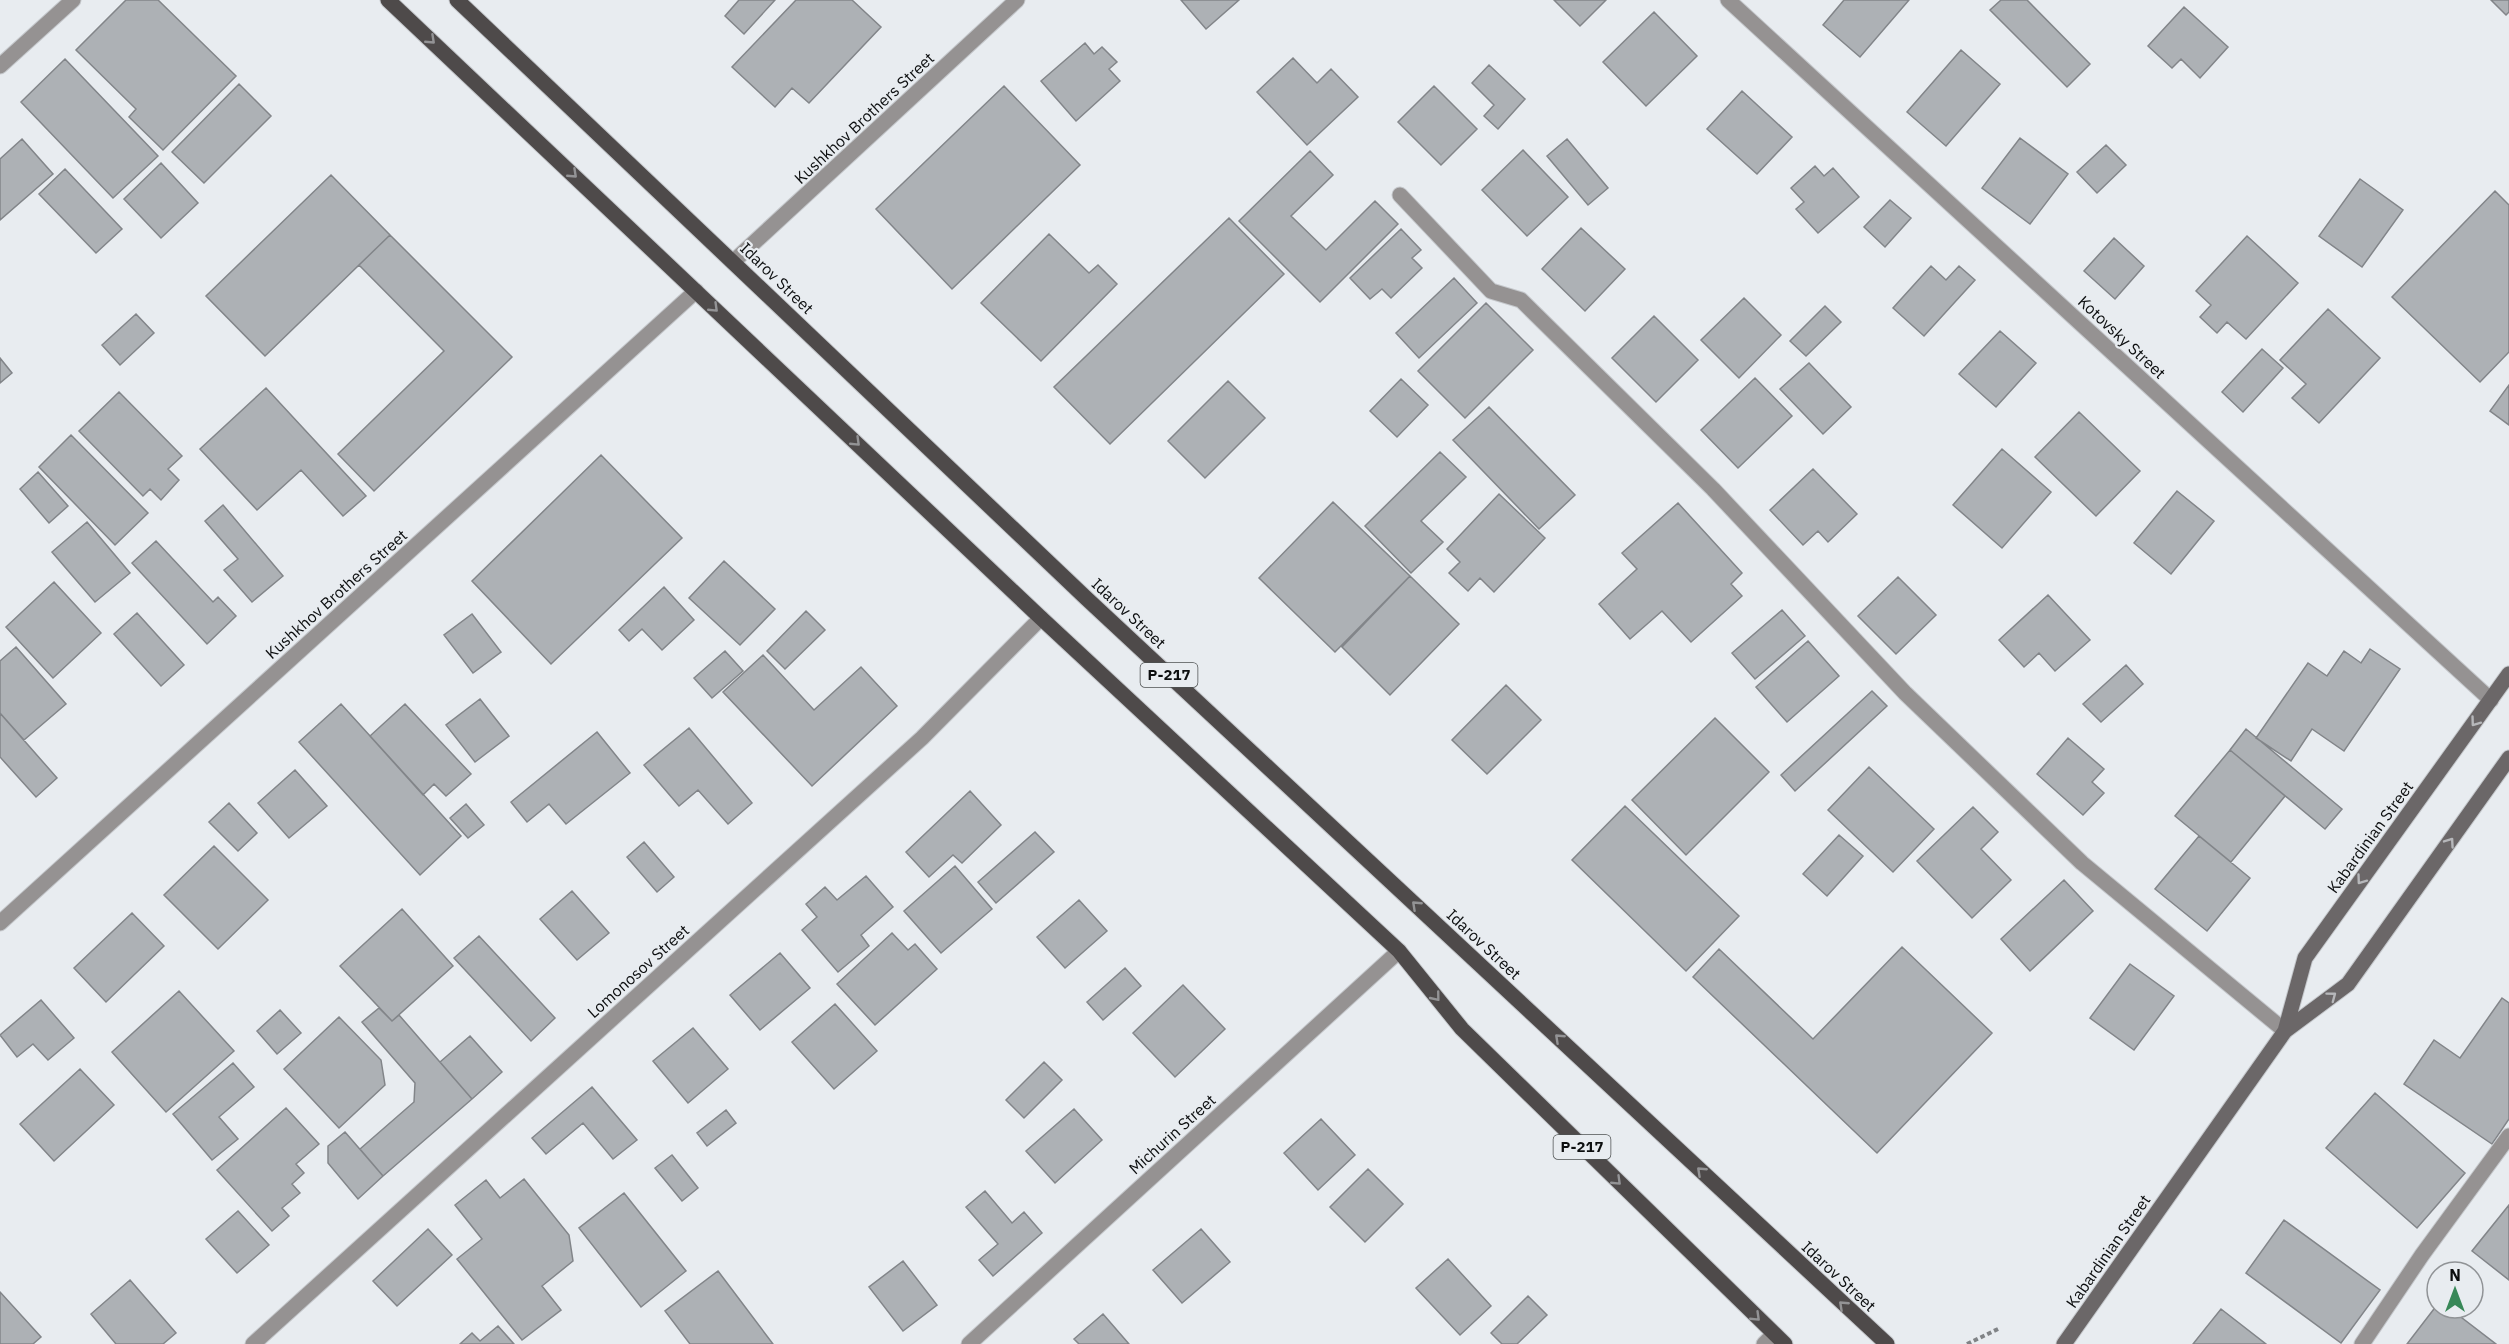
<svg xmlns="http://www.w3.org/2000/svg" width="2509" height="1344" font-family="'IBM Plex Sans',sans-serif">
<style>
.building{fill:#adb1b5;stroke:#828589;stroke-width:1.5}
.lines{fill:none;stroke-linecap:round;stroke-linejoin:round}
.lane-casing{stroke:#c5c8cc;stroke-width:17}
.street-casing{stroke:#c5c8cc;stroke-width:17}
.secondary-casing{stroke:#c5c8cc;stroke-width:17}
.primary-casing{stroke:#c5c8cc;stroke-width:17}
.path{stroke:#808386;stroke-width:4;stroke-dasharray:4.5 3;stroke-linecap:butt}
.lane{stroke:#959292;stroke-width:15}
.street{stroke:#959292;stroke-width:15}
.secondary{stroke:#6b6768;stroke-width:15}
.primary{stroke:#4e4a4a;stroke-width:15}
.oneway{stroke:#939395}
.oneway2{stroke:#b6b7ba}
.labels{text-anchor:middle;stroke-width:4.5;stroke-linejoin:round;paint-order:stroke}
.shield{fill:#e8ecf0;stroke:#4e5152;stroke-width:1.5}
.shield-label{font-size:15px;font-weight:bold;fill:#0c0e0f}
.street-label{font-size:16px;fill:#0c0e0f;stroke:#e8ecf0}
</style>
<rect width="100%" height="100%" fill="#e8ecf0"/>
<path class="building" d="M126 0H158L236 76 163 150 129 117 136 109 76 50Z
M739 0H775L744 34 725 16Z
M796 0H852L881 27 809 103 792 88 775 107 732 67Z
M1181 0H1239L1206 29Z
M1554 0H1606L1580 26Z
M1844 0H1909L1860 57 1823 25Z
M2001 0H2027L2090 64 2067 87 1990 10Z
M2491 0H2509V12L2506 15Z
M2184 7 2228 47 2200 78 2181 59 2172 68 2148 46Z
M1654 12 1697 56 1646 106 1603 62Z
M1085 43 1094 54 1102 47 1117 62 1109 69 1120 81 1076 121 1041 81Z
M1961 50 2000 84 1946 146 1907 112Z
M1293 58 1317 83 1331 69 1358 97 1307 145 1257 92Z
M65 59 158 156 113 198 21 102Z
M1489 65 1525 99 1498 129 1484 116 1494 105 1472 83Z
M239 84 271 116 204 183 172 152Z
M1004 86 1080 165 952 289 876 209Z
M1434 86 1477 129 1441 165 1398 122Z
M1742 91 1792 137 1757 174 1707 129Z
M2020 138 2068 174 2030 224 1982 188Z
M22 139 53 174 0 220V159Z
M1567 139 1608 188 1588 205 1547 156Z
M2106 145 2126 165 2097 193 2077 172Z
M1523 150 1568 197 1527 236 1482 190Z
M1310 151 1333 175 1291 216 1326 250 1375 201 1398 224 1320 302 1239 221Z
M161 163 198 203 161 238 124 199Z
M1815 166 1824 176 1833 168 1859 197 1818 233 1796 209 1804 202 1791 188Z
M65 169 122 229 96 253 39 194Z
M331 175 390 235 265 356 206 296Z
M2360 179 2403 210 2362 267 2319 236Z
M2495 191 2509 205V352L2480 382 2392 297Z
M1890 200 1911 218 1885 247 1864 227Z
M1229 218 1284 274 1110 444 1054 387Z
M1581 228 1625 269 1585 311 1542 269Z
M1401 229 1421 250 1412 258 1422 268 1391 298 1382 289 1370 299 1350 278Z
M1049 234 1089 273 1098 265 1117 284 1041 361 981 303Z
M390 235 512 357 374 491 338 454 444 351 359 265Z
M2247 236 2298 283 2246 339 2227 322 2217 333 2200 317 2211 305 2196 291Z
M2114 238 2144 266 2115 299 2084 271Z
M1931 266 1946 280 1959 266 1975 280 1924 336 1893 308Z
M1454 278 1477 303 1419 358 1396 333Z
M1744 298 1781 335 1739 378 1701 340Z
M1486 303 1533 350 1465 418 1418 371Z
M1825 306 1841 322 1806 356 1790 341Z
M2328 309 2380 358 2319 423 2292 398 2306 384 2280 360Z
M136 314 154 333 120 365 102 345Z
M1654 316 1698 360 1656 402 1612 358Z
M2000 331 2036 363 1996 407 1959 374Z
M2262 349 2283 368 2243 412 2222 392Z
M0 358 12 373 0 383Z
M1809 363 1851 407 1823 434 1780 389Z
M1755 378 1792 416 1738 468 1701 430Z
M1401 379 1428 405 1397 437 1370 411Z
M1228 381 1265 418 1205 478 1168 441Z
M2509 385V425L2490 411Z
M266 388 366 496 343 516 301 470 257 510 200 449Z
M119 392 182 456 168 469 179 480 161 500 150 489 143 496 79 431Z
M1489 407 1575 495 1539 529 1453 440Z
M2079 412 2140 471 2096 516 2035 457Z
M71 435 148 513 115 545 39 467Z
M2002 449 2051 492 2002 548 1953 505Z
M1440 452 1466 477 1421 521 1443 542 1411 573 1365 526Z
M601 455 682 538 551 664 472 581Z
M1813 469 1857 514 1828 542 1818 531 1803 545 1770 510Z
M38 472 68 506 49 523 20 489Z
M2177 491 2214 521 2171 574 2134 543Z
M1499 494 1545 538 1494 592 1480 578 1468 591 1449 573 1460 562 1447 549Z
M1333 502 1410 576 1335 652 1259 578Z
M1678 503 1742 573 1731 584 1742 596 1691 642 1662 611 1630 639 1599 604 1637 569 1622 553Z
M223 505 283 576 252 602 224 570 238 559 205 521Z
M87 522 130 573 95 602 52 552Z
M156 541 213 602 218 597 236 616 207 644 132 563Z
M724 561 775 609 740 645 689 598Z
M1410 576 1459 624 1390 695 1342 647Z
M1898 577 1936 615 1896 654 1858 616Z
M54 582 101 633 53 678 6 627Z
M664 587 694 620 662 650 642 629 629 641 619 630Z
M2048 595 2090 640 2055 671 2039 653 2024 667 1999 640Z
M1782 610 1805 636 1755 679 1732 653Z
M806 611 825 630 785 669 767 651Z
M137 613 184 665 161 686 114 634Z
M472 614 501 652 473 673 444 635Z
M1808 641 1839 676 1787 722 1756 687Z
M16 647 66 704 24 740 0 713V661Z
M2370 649 2400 669 2344 751 2312 729 2291 761 2256 738 2308 663 2327 676 2344 651 2361 663Z
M725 651 743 671 712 698 694 678Z
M763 655 814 710 861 667 897 706 812 786 723 692Z
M2126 665 2143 684 2101 722 2083 704Z
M1506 685 1541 720 1487 774 1452 740Z
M1872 691 1887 706 1795 791 1781 775Z
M480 699 509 736 475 762 446 725Z
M341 704 461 836 420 875 299 742Z
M405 704 471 774 446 796 434 784 423 795 370 736Z
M0 713 57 778 36 797 0 757Z
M1715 718 1769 772 1686 855 1632 800Z
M689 728 752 803 728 824 698 790 679 806 644 765Z
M2246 729 2342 809 2325 829 2230 750Z
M597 732 630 773 566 824 549 804 527 822 511 802Z
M2068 738 2104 769 2092 782 2104 793 2083 815 2037 774Z
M2230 750 2285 796 2231 862 2175 816Z
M1869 767 1934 829 1893 872 1828 810Z
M295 770 327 806 289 838 258 803Z
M970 791 1001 825 962 863 953 855 929 877 906 852Z
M229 803 257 833 238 851 209 822Z
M466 804 484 825 468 838 450 818Z
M1625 806 1739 916 1686 971 1572 860Z
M1973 807 1998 832 1981 849 2011 880 1972 918 1917 861Z
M1035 832 1054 852 996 903 978 882Z
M1839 835 1863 856 1827 896 1803 874Z
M2199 836 2250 878 2207 931 2155 889Z
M644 842 674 877 657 892 627 857Z
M214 846 268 900 218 949 164 895Z
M955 866 992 909 941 953 904 911Z
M866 876 893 907 861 935 869 946 838 972 802 930 817 917 806 904 825 887 837 900Z
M2064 880 2093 911 2030 971 2001 939Z
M572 891 609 933 577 960 540 919Z
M1079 900 1107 931 1065 968 1037 937Z
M402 909 453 966 392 1021 340 966Z
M132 913 164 946 106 1002 74 968Z
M892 933 908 950 915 944 937 969 875 1025 837 984Z
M479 936 555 1018 531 1041 454 958Z
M1902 947 1992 1033 1877 1153 1693 977 1719 949 1813 1039Z
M780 953 810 988 760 1030 730 995Z
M2130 964 2174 996 2134 1050 2090 1018Z
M1125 968 1141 986 1103 1020 1087 1002Z
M1183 985 1225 1029 1175 1077 1133 1033Z
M179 991 234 1051 166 1112 112 1052Z
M2502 998 2509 1003V1119L2492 1144 2404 1084 2434 1040 2460 1058Z
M41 1000 74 1038 48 1060 33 1044 17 1057 0 1035Z
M835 1004 877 1051 834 1089 792 1042Z
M379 1008 392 1021 399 1015 472 1099 383 1176 360 1149 414 1102 415 1083 362 1022Z
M280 1010 301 1033 277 1054 257 1031Z
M339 1017 381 1060 385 1085 339 1128 284 1069Z
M693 1028 728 1069 688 1103 653 1061Z
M470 1036 502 1072 472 1099 440 1062Z
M1044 1062 1062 1080 1024 1118 1006 1100Z
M233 1063 254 1087 219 1117 238 1139 212 1160 173 1114Z
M80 1069 114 1105 54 1161 20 1124Z
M592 1087 637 1140 613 1159 583 1123 546 1154 532 1138Z
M2375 1093 2465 1173 2417 1228 2326 1148Z
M286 1108 319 1144 296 1164 304 1173 292 1184 300 1193 282 1208 289 1216 272 1231 217 1170Z
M1074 1109 1102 1140 1055 1183 1026 1151Z
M726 1110 736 1123 707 1146 697 1133Z
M1321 1119 1355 1155 1318 1190 1284 1153Z
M345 1132 383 1176 358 1199 328 1163V1146Z
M672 1155 698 1188 682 1201 655 1168Z
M1368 1169 1403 1204 1365 1242 1330 1207Z
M524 1179 569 1235 573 1261 542 1286 561 1310 522 1340 457 1259 482 1239 455 1205 486 1180 500 1198Z
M985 1191 1012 1223 1024 1212 1042 1233 993 1276 979 1260 998 1244 966 1207Z
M624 1193 686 1271 641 1307 579 1228Z
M2509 1205V1280L2472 1251Z
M238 1211 269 1245 237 1273 206 1239Z
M2284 1220 2380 1290 2341 1343 2246 1273Z
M428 1229 452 1255 397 1306 373 1281Z
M1201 1229 1230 1262 1182 1303 1153 1270Z
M1448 1259 1491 1306 1460 1335 1416 1288Z
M903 1261 937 1305 903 1331 869 1287Z
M718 1271 773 1344H690L665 1311Z
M130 1280 176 1333 163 1344H116L91 1314Z
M0 1292 41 1337 33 1344H0Z
M1528 1296 1547 1315 1517 1344H1502L1491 1333Z
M2437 1305V1308H2449L2496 1344H2407Z
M2221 1309 2266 1344H2193Z
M1103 1314 1129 1344H1079L1074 1339Z
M498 1326 514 1344H460L472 1333 480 1341Z"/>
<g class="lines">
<defs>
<path id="lane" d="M1400 195 1491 291 1521 300 1713 489 1905 693 2082 863 2285 1031
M2362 1344 2422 1255 2509 1136"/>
<path id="street" d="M1728 0 2491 700
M0 66 73 0
M734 261 1017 0
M0 923 696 291
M253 1344 922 738 1041 618
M969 1344 1399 951
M1764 1344 1774 1334"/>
<path id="secondary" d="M2285 1031 2305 958 2509 674
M2064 1344 2285 1031 2348 984 2509 758"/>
<path id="primary" d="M388 0 1041 618 1399 951 1462 1029 1785 1344
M457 0 1086 598 1887 1344"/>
</defs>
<use href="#lane" class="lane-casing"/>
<use href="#street" class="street-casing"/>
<use href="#secondary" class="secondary-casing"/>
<use href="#primary" class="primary-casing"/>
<path class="path" d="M1967 1344 2000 1328"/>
<use href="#lane" class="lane"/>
<use href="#street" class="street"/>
<use href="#secondary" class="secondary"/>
<use href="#primary" class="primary"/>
</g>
<defs><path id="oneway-chevron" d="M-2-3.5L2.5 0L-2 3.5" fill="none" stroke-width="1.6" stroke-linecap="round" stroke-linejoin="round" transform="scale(1.5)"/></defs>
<g class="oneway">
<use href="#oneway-chevron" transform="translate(431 40) rotate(43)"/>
<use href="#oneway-chevron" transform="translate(573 174) rotate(43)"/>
<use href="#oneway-chevron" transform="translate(714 308) rotate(44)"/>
<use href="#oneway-chevron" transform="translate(856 442) rotate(44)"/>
<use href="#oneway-chevron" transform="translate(1416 905) rotate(-137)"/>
<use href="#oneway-chevron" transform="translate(1436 997) rotate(51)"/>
<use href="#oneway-chevron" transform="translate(1559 1038) rotate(-137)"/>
<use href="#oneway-chevron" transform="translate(1701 1171) rotate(-137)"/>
<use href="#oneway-chevron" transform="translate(1617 1181) rotate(44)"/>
<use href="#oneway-chevron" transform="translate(1843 1305) rotate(-137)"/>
<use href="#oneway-chevron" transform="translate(1756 1317) rotate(44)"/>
</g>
<g class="oneway2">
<use href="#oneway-chevron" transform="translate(2475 722) rotate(126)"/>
<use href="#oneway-chevron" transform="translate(2450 842) rotate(-55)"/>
<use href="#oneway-chevron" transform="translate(2361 880) rotate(126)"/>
<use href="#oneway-chevron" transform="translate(2332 996) rotate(-37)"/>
</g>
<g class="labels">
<g class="shield">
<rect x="1140.5" y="663" width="57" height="24" rx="4.5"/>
<rect x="1553.5" y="1135" width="57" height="24" rx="4.5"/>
</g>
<g class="shield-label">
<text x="1169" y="680">Р-217</text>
<text x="1582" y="1152">Р-217</text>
</g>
<g class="street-label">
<text transform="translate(864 118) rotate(-43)" y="6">Kushkhov Brothers Street</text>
<text transform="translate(777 278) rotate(44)" y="6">Idarov Street</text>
<text transform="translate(2122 337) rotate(43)" y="6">Kotovsky Street</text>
<text transform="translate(336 594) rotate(-42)" y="6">Kushkhov Brothers Street</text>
<text transform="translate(1129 613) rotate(43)" y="6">Idarov Street</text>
<text transform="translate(2370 837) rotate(-54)" y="6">Kabardinian Street</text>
<text transform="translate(1484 944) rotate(43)" y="6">Idarov Street</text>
<text transform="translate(638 971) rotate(-42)" y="6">Lomonosov Street</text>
<text transform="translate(1172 1134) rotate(-42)" y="6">Michurin Street</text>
<text transform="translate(2108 1251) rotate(-55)" y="6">Kabardinian Street</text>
<text transform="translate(1839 1276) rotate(43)" y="6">Idarov Street</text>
</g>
</g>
<g transform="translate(2455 1290)"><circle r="28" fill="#e8ecf0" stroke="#909396" stroke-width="1.5"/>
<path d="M0-4.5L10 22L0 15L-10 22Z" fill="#388858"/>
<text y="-9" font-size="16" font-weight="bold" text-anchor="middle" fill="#0c0e0f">N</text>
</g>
</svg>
